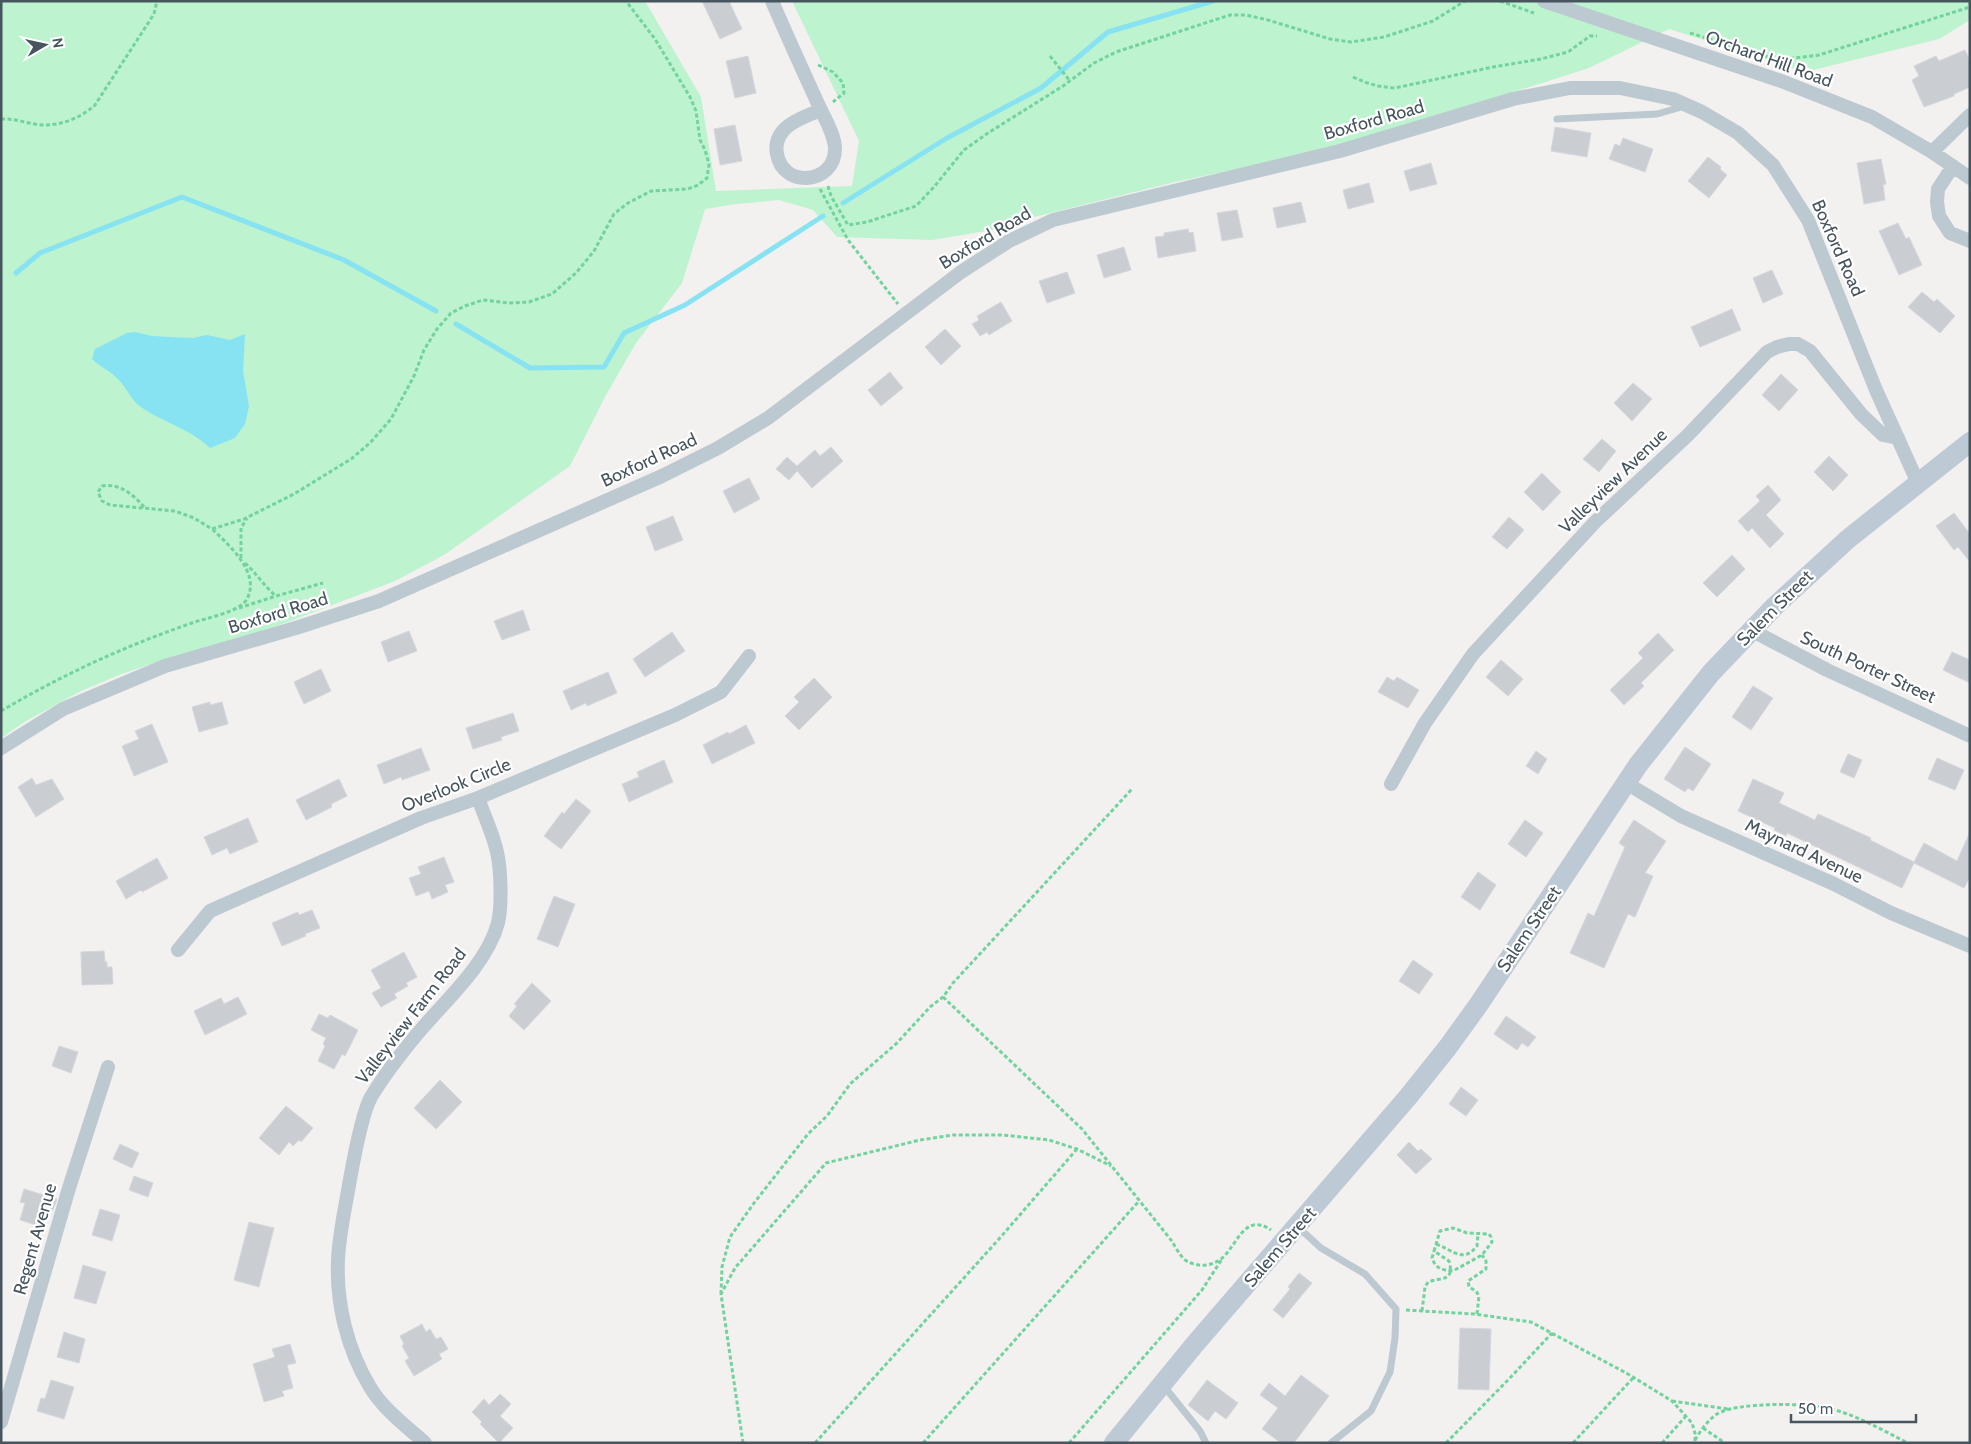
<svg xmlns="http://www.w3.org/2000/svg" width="1971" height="1444" font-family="Cabin,sans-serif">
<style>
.green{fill:#bdf3ce}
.water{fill:#87e3f2}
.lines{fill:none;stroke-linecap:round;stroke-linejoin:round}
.stream{stroke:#87e3f2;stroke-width:5}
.building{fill:#caced3;stroke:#d4d7dc}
.path{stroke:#72d39d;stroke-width:3;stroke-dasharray:4 2.5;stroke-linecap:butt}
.lane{stroke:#bdc9d0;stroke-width:7}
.street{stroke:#bdc9d0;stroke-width:14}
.secondary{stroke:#bdcad5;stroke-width:20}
.labels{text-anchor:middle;stroke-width:4.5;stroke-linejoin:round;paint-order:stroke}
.street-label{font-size:18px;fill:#47555f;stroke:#fff}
</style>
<rect width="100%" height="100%" fill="#f3f0f0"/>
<path class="green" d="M1 1H645L701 97 716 191 852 186 859 141 792 1H1970V20L1939 39 1805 72 1669 29 1589 68 1366 139 1281 160 1175 182 1022 220 992 230 932 240 837 237 813 210 779 200 736 204 705 209 682 283 636 343 606 395 570 466 444 555 395 581 285 623 217 646 172 657 119 675 81 691 26 721 1 738Z"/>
<path class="water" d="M135 332 152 336 171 337 193 338 207 335 230 340 245 334 243 371 249 406 245 424 235 438 210 448C192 430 165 423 144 409 132 402 128 390 119 380 111 371 101 368 92 359L95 349 127 333Z"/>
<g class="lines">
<path class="stream" d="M843 203 947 138 1041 88 1108 32 1213 1
M16 273 40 253 182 197 344 260 436 311
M456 324 530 368 604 367 624 333 685 305 823 216"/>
</g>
<path class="building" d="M702 1H729L742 29 720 39Z
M1965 50 1970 61V87L1954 94V96L1924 107 1912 80 1919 76 1914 66 1936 56 1939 61Z
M748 56 756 93 735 98 726 61Z
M735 125 742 161 720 165 714 129Z
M1555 127 1591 133 1587 157 1551 151Z
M1623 138 1653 149 1645 172 1609 159 1615 144 1620 146Z
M1708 157 1721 167 1720 169 1727 175 1709 198 1688 181Z
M1881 159 1886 184 1883 185 1885 200 1864 204 1857 163Z
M1431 163 1437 184 1410 191 1404 171Z
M1369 183 1374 202 1348 209 1343 190Z
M1301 202 1306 222 1277 228 1273 208Z
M1237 210 1243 237 1222 241 1217 213Z
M1898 223 1906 239 1909 237 1922 265 1899 275 1879 231Z
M1188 229 1189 233 1193 232 1196 251 1158 258 1155 237 1164 236V233Z
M1124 247 1131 270 1104 278 1097 255Z
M1772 270 1783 294 1763 303 1753 278Z
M1067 272 1075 293 1047 303 1039 281Z
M1922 292 1934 302 1937 299 1955 316 1940 333 1908 307Z
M1001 302 1012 321 989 335 987 332 980 336 972 324 979 320 977 316Z
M1732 309 1741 330 1700 347 1691 327Z
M945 329 961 346 941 365 925 347Z
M890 372 903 388 881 406 868 390Z
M1781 374 1798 390 1779 411 1762 395Z
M1633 383 1652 399 1632 421 1614 403Z
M1602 439 1616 451 1599 472 1583 459Z
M831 447 843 461 812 488 797 471 789 480 776 469 787 457 797 466 815 450 820 456Z
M1829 456 1848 475 1833 491 1814 472Z
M1542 473 1561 492 1543 511 1524 492Z
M749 478 760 499 734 513 723 491Z
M1768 485 1781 500 1766 515 1784 534 1770 548 1752 528 1748 532 1738 521 1760 501 1756 496Z
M1954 513 1970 534V562L1958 547 1954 550 1936 526Z
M673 516 683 540 655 551 646 527Z
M1509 517 1524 530 1507 549 1492 537Z
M1732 555 1745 569 1717 597 1703 583Z
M523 610 530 630 502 640 494 621Z
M409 631 417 651 388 662 381 642Z
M672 632 685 651 645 677 633 659Z
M1658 633 1674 650 1641 683 1644 686 1624 705 1610 690 1643 658 1638 653Z
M1952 652 1970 660V683L1943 670Z
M1501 660 1523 679 1508 696 1486 677Z
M321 669 331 691 304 704 294 682Z
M608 672 617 693 587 706 586 703 571 710 563 691Z
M1387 677 1394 681 1397 677 1419 690 1408 708 1378 692Z
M814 678 832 697 799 730 785 716 799 702 794 697Z
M1753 686 1773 698 1751 730 1732 717Z
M210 702V705L222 702 228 724 199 732 192 707Z
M513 713 519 731 501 737 502 740 473 749 466 728Z
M152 724 168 762 134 776 122 746 139 739 135 731Z
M746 725 755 743 712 764 703 745 728 732 729 734Z
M1685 747 1711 764 1693 791 1688 788 1685 792 1664 779Z
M421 748 430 770 402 780 401 777 384 784 377 765Z
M1536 751 1547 759 1538 774 1526 766Z
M1848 754 1862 760 1854 778 1840 772Z
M1937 758 1964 770 1955 790 1928 779Z
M664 760 673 782 629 802 622 784 639 777 637 772Z
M32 778 36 785 52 779 64 799 36 817 18 787Z
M339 779 347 796 331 804 332 807 306 820 296 800Z
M1753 779 1784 793 1779 803 1815 820 1818 814 1871 838 1870 840 1914 862 1924 843 1957 861 1970 832V877L1964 888 1914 863 1902 888 1787 833 1786 836 1774 830 1775 828 1738 811Z
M576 799 591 811 561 849 544 836 562 812 564 814Z
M248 818 258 842 230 854 227 848 212 855 204 837Z
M1525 820 1543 833 1526 857 1508 844Z
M1634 820 1666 841 1645 873 1653 876 1635 917 1628 914 1604 968 1570 953 1588 913 1594 916 1625 847 1619 843Z
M444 857 454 882 445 885 448 892 432 899 429 891 416 896 409 878 421 874 418 867Z
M157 858 168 878 142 892 141 890 126 899 116 881Z
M1478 872 1496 885 1480 910 1461 897Z
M554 896 575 904 558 947 537 939Z
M312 910 320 928 305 934 306 936 282 946 272 923 298 912 299 915Z
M104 951 105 962H107V967H112L113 984 82 985 81 952Z
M404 952 417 977 406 983 408 986 394 994 397 998 381 1007 372 993 381 988 371 970Z
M1413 960 1433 974 1419 994 1399 981Z
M532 983 551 1001 524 1030 509 1016 517 1006 514 1004Z
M238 997 247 1014 205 1035 194 1011 221 998 224 1004Z
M319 1014 328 1018 330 1015 358 1030 345 1056 342 1054 334 1069 318 1061 325 1046 323 1044 326 1038 311 1030Z
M1506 1016 1536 1037 1528 1047 1522 1043 1517 1050 1494 1034Z
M59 1046 78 1052 71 1073 52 1066Z
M440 1080 462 1102 436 1129 414 1108Z
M1461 1087 1478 1100 1466 1116 1449 1104Z
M286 1106 313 1128 301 1142 299 1140 293 1146 289 1142 279 1155 259 1138Z
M1409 1142 1418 1151 1421 1149 1432 1159 1416 1174 1397 1155Z
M120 1144 139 1153 132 1168 113 1159Z
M134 1176 153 1183 148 1197 129 1190Z
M24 1189 57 1199 53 1210 44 1208 39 1226 20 1220 25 1203 20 1202Z
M100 1209 120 1215 112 1241 92 1235Z
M249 1222 274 1228 259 1287 234 1280Z
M83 1265 106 1272 96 1304 74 1298Z
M1299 1273 1312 1283 1283 1318 1273 1310 1290 1289 1288 1287Z
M422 1324 426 1332 430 1329 436 1339 441 1337 448 1349 439 1354 442 1359 414 1376 405 1361 409 1358 402 1346 404 1344 400 1336Z
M1460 1328 1491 1329 1489 1390 1458 1389Z
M64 1332 85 1339 79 1363 57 1357Z
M290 1344 296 1363 287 1365 293 1388 282 1391 284 1396 264 1402 253 1364 275 1357 272 1349Z
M1301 1375 1329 1396 1294 1443H1281L1262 1429 1278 1408 1260 1395 1269 1383 1285 1396Z
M51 1380 74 1387 64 1419 37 1411 41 1398 45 1399Z
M1207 1380 1238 1403 1226 1419 1215 1411 1208 1421 1188 1405Z
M500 1394 511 1404 500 1416 513 1428 499 1443 480 1424 482 1422 472 1412 484 1399 489 1405Z"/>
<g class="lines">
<path class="path" d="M1500 1 1534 13
M1690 33 1778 60 1819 55 1970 7
M1050 56 1070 81
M818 65 833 72 843 83 844 93 833 102
M1353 77C1368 84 1379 87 1395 88L1493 67 1541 59 1568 52 1590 36H1597
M1 119C16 118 30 125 45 125 63 125 82 117 95 105L154 14 157 1
M828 186 831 196 848 225 867 222 916 206 934 187 964 150 988 133 1063 86 1094 63 1116 52 1230 15H1246L1268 20 1330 39 1351 42 1384 37 1433 21 1465 1
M820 189 848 240 898 304
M144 507C133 494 119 483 102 486L98 492 102 501 110 505 175 511 194 518 212 529 244 519 294 494 351 459 370 443 391 419 414 376 424 350 437 329 451 313 465 306 483 300 508 303 529 302 552 294 576 273 594 251 614 214 628 203 651 191 688 189 698 185 707 178 709 164 705 150 700 140 696 111 690 97 655 39 626 1
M241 558V528L247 518
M245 563C256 573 265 587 276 596L323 583
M239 608 276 596
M1 711C62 675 125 646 192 623 206 618 240 612 247 599 261 573 229 545 212 529
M943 997 1082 1129 1171 1240C1175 1246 1179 1254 1184 1259 1188 1263 1194 1264 1199 1265 1207 1266 1214 1264 1221 1259 1236 1248 1244 1211 1271 1230
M1436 1244C1453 1250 1463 1264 1477 1246L1478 1234
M721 1294 722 1267 730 1237 754 1203 808 1134 827 1116 850 1084 897 1043 930 1007 943 997 953 983 1132 789
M1406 1310 1474 1314 1531 1322 1628 1374 1672 1401 1692 1423 1695 1433V1443
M1422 1311 1425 1287 1428 1282C1441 1277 1455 1282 1449 1261L1434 1251 1440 1231 1453 1228 1467 1233 1489 1234 1491 1237 1492 1242 1482 1255 1453 1271C1442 1270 1436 1269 1432 1258L1434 1251
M1477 1314 1479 1296 1476 1291 1469 1287 1468 1281 1486 1269V1261L1482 1255
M1672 1401 1728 1409
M1703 1428 1725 1443
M1695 1440C1701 1430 1708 1420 1717 1414 1736 1402 1805 1403 1827 1408 1855 1414 1882 1430 1908 1443
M743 1443 721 1294 735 1268 826 1163 920 1140 953 1135H1003L1049 1140 1077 1149 1111 1166
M815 1443 999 1239 1077 1149
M923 1443 1139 1201
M1069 1443 1202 1290 1222 1259
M1446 1443 1508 1380 1552 1333
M1573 1443 1633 1378
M1662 1443 1686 1416"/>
<path class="lane" d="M1557 119 1657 114 1685 106
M1298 1227 1321 1248 1365 1274 1396 1309 1395 1338 1390 1372 1371 1411 1331 1443
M1163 1385 1200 1431 1206 1443"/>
<path class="street" d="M772 1C787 36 803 71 819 106 825 119 835 135 835 149 835 184 783 189 777 154 772 127 801 118 821 110
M1544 1 1784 82 1872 117 1932 152 1970 178
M1932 152 1970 115
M1953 166 1938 189 1937 202 1939 216 1950 233 1970 241
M1751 630 1827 670 1970 736
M1 748 63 709 165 666 299 627 379 601 662 476 718 448 768 418 961 272 1009 241 1053 220 1340 151 1513 99 1570 88H1620L1673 99 1702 112 1738 133 1773 165 1808 220 1876 390 1918 483
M1626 783 1681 816 1834 884 1891 913 1970 946
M1391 784 1425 723 1473 654 1595 522 1688 435 1767 352 1777 347 1789 344H1798L1810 351 1861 414 1883 435 1898 438
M178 950 210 911 421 818 478 798 675 715 721 692 749 656
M1 1422 69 1188 108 1067
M425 1443C406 1426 383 1409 370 1387 347 1349 336 1303 338 1260 339 1235 345 1209 349 1185 353 1163 361 1115 371 1097 383 1077 403 1051 418 1033 445 1001 487 964 498 923 502 906 501 869 497 852 493 834 484 815 478 798"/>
<path class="secondary" d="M1114 1443 1195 1344 1408 1097 1448 1047 1479 1004 1638 765 1711 673 1775 606 1848 539 1970 442"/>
</g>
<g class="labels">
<g class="street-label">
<text transform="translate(1769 59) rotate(20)" y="6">Orchard Hill Road</text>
<text transform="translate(1374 120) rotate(-16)" y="6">Boxford Road</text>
<text transform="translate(985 238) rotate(-31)" y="6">Boxford Road</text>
<text transform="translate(1838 248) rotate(66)" y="6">Boxford Road</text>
<text transform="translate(649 460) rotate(-25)" y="6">Boxford Road</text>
<text transform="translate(1613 481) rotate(-44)" y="6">Valleyview Avenue</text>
<text transform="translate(1775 608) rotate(-45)" y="6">Salem Street</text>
<text transform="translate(278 613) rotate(-17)" y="6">Boxford Road</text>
<text transform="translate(1868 667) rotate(25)" y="6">South Porter Street</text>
<text transform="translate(456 785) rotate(-22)" y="6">Overlook Circle</text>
<text transform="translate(1804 851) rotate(25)" y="6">Maynard Avenue</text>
<text transform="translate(1529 929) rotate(-56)" y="6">Salem Street</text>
<text transform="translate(411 1016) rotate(-52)" y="6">Valleyview Farm Road</text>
<text transform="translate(35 1239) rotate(-74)" y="6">Regent Avenue</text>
<text transform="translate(1280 1247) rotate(-49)" y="6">Salem Street</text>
</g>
</g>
<rect width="1971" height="1444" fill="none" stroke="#47555f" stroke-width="5"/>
<g transform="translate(45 45) rotate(81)" stroke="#ffffff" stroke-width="4" paint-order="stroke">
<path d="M0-4L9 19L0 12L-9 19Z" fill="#47555f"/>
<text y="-8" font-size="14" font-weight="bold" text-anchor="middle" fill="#47555f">N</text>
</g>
<path d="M1791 1414v8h125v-8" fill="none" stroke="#47555f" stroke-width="2.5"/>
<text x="1798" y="1414" font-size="15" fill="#47555f" stroke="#ffffff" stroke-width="4" paint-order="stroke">50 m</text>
</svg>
